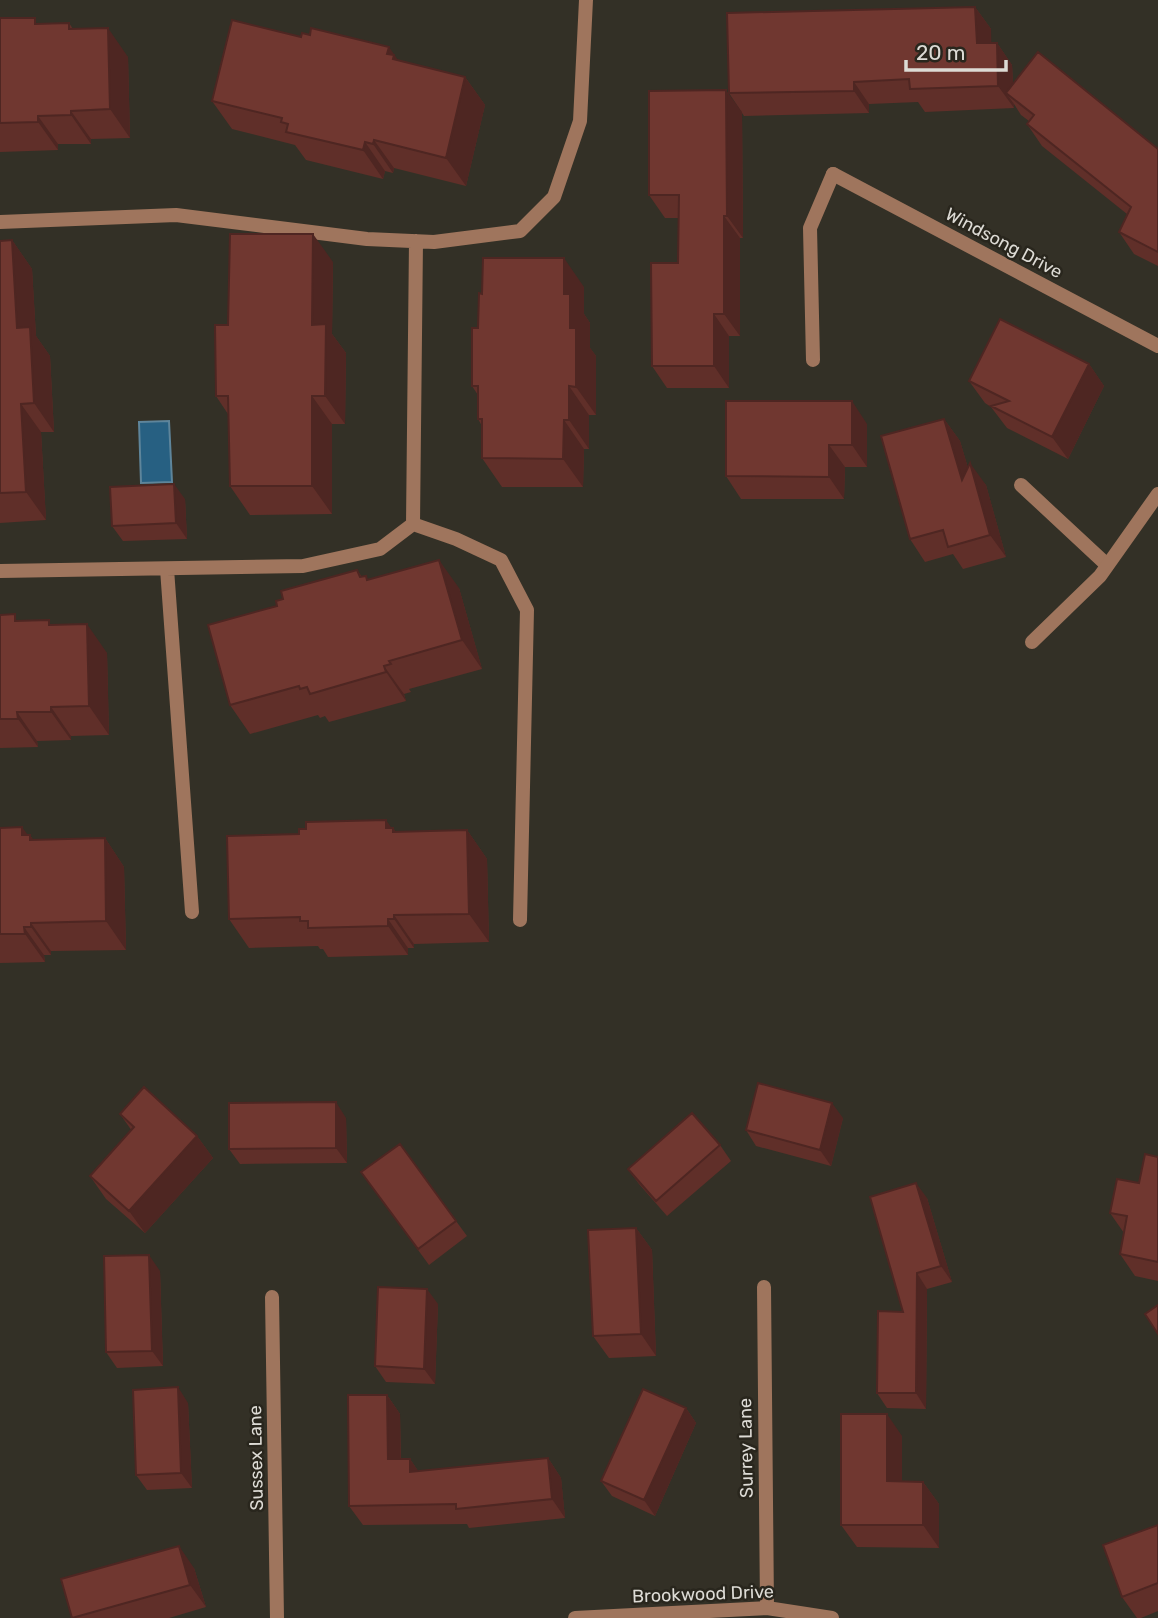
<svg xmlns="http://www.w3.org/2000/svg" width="1158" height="1618" font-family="Rubik,sans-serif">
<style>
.water{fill:#276082;stroke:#5e859b;stroke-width:2}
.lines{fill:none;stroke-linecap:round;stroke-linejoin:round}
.service{stroke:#9f755d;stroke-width:14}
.minor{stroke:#9f755d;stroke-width:14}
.wall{fill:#602f29}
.shaded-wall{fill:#4e2622}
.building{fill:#703730;stroke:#4e2622;stroke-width:2}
.labels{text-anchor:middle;stroke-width:5;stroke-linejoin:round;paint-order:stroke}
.street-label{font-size:18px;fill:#dddbd5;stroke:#29261d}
</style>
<rect width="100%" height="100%" fill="#333026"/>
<path class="water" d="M169 421 172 482 141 483 139 422Z"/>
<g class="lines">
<path class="service" d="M813 360 810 228 833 174
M1021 485 1107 565"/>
<path class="minor" d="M833 174 1158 346
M0 222 176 215 367 239 434 242 520 231 554 197 580 121 586 0
M416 241 413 524 456 539 501 560 527 610 520 920
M167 569 192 912
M0 571 303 566 380 549 413 524
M1032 642 1100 576 1158 494
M764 1287 767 1608
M272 1297 277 1618
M575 1618 767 1608 832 1618"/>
</g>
<path class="wall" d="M975 7 991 29V43H997L1012 65 1013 84 1158 149V266L1134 254 1119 232 1127 214 1042 146 1027 124 1029 121 1021 115 1014 104V108L925 112 918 102 869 104V113L744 116 729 93Z
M0 18 40 24 69 23 73 29 128 57 130 138 91 139V144H58V150L0 152Z
M398 60 465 77 485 105 466 186 394 168 393 173 385 171 383 179 306 160 295 145 232 129 212 101Z
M742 112 743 238H740V336H729V388H667L652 366 678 263V218H665L649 195Z
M12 240 32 269 36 336 50 356 54 432H41L46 520 0 523V241Z
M333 262 332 334 346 353 345 424H332V514L250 515 230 486 228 414 216 396 228 325Z
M584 287V314L590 323V348L596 356V415H589V449H584L583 487H502L482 458V426L478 419V395L472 386 478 328Z
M1089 364 1104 386 1068 459 1007 428 991 407 985 403 969 381Z
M944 419 960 441 968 468 986 485 1006 557 963 569 953 554 925 562 910 539Z
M867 424V467H845L844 499H741L726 476Z
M185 499 187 539 123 541 112 526Z
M357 570 362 577 369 580 459 588 482 669 409 689 411 692 404 694 406 701 329 722 325 716 320 718 318 715 250 734 230 705 277 606 283 599Z
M0 615 20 621 53 625 107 653 109 735 71 736V740L37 741 38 747 0 748Z
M0 828 30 835 33 840 105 838 124 867 126 950 51 951V955H44L45 962 0 963Z
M391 828H393L396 832 467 830 487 859 489 942 414 944V948H408V955L328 957 323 949H320L318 946 249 948 229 919 299 834Z
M120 1114 197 1136 213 1158 145 1233 106 1199 90 1176 132 1131Z
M346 1118 347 1163 240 1164 229 1149Z
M843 1118 831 1166 756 1146 746 1130Z
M720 1145 731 1161 667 1216 639 1184 628 1169Z
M1158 1157V1281L1135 1276 1120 1254 1124 1233 1110 1213 1139 1183Z
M372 1187 456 1221 467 1236 429 1265Z
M927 1198 952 1282 927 1289 926 1409 887 1408 877 1393 903 1312Z
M636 1228 652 1250 656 1356 609 1358 593 1336Z
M160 1271 163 1366 117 1368 106 1352Z
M438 1304 435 1384 386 1382 375 1366Z
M387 1395 400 1414 401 1459H410L418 1471 548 1458 561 1478 565 1518 469 1528 467 1524 363 1525 349 1506Z
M188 1403 192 1488 147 1490 136 1475Z
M686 1408 696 1423 655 1516 612 1496 601 1481Z
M902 1436V1482H923L939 1504V1548L857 1547 841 1525Z
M1158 1525V1611L1141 1618H1137L1122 1597Z
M194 1568 206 1607 169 1618H72Z"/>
<path class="shaded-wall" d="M975 7 991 29 992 66 977 43Z
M108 28 128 57 130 138 110 109Z
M997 43 1012 65 1014 99 1006 93 1014 104V108L998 86Z
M389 47 409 76 387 54Z
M465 77 485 105 466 186 446 158Z
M854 82 869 104V113L854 91Z
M726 90 742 112 743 238 727 216Z
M71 111 91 139V144L71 115Z
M38 116 58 144V150L38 122Z
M374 140 394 168 393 173 373 144Z
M365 142 385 171 383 179 363 150Z
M724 216 740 238V336L724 314Z
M313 234 333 262 332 334 346 353 345 424 325 396 312 325Z
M12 240 32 269 36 336 50 356 54 432 34 403 17 328Z
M564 258 584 287V314L590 323V348L596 356V415L576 387 570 328 564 294Z
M714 314 729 336V388L714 366Z
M1089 364 1104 386 1068 459 1052 437Z
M569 386 589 415V449L569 420Z
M312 396 332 424V514L312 486Z
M852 401 867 424V467L852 445Z
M21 404 41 432 46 520 26 492Z
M944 419 960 441 978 502 962 480Z
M564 420 584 449 583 487 563 459Z
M829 445 845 467 844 499 829 477Z
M970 463 986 485 1006 557 990 535Z
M174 484 185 499 187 539 176 523Z
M439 560 459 588 482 669 462 640Z
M87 624 107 653 109 735 89 706Z
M384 666 404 694 406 701 386 672Z
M51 707 71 736V740L51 712Z
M17 712 37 741 38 747 18 719Z
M386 820 393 830V828L413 856 386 828Z
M22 827 30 838V835L50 864 22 835Z
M467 830 487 859 489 942 469 914Z
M105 838 124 867 126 950 106 921Z
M394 915 414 944V948L394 919Z
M388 919 408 948V955L388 926Z
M31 923 51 951V955L31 927Z
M24 927 44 955 45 962 25 934Z
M336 1102 346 1118 347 1163 336 1148Z
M832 1103 843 1118 831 1166 820 1150Z
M197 1136 213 1158 145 1233 129 1211Z
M916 1183 927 1198 952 1282 941 1266Z
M636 1228 652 1250 656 1356 641 1334Z
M149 1255 160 1271 163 1366 152 1351Z
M917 1273 927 1289 926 1409 916 1393Z
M427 1289 438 1304 435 1384 424 1369Z
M178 1387 188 1403 192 1488 181 1473Z
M387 1395 400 1414 401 1478 388 1459Z
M686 1408 696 1423 655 1516 644 1500Z
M887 1414 902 1436V1504L887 1481Z
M548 1458 561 1478 565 1518 552 1499Z
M410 1459 423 1478 410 1472Z
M923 1482 939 1504V1548L923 1525Z
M179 1546 194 1568 206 1607 190 1585Z"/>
<path class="building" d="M975 7 977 43H997L998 86 910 89 909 79 854 82V91L729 93 727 13Z
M0 18H35V24L69 23V29L108 28 110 109 71 111V115L38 116V122L0 123Z
M232 20 301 37 302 33 310 35 311 28 389 47 387 54 394 55 393 59 465 77 446 158 374 140 373 144 365 142 363 150 286 132 288 124 281 122 282 118 212 101Z
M1038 52 1158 149V252L1119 232 1131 207 1027 124 1034 115 1006 93Z
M726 90 727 216H724V314H714V366H652L651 263H678L679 195H649V91Z
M230 234H313L312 325 326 324 325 396H312V486H230L228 396H216L215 325H228Z
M12 240 17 328 30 327 34 403 21 404 26 492 0 493V241Z
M483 258H564V294H570V328H576V387L569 386V420H564L563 459 482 458V419H478V386H472V328H478L479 293 482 294Z
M1000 319 1089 364 1052 437 991 406 1009 401 969 381Z
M726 401H852V445H829V477L726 476Z
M944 419 962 480 970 463 990 535 948 547 943 530 910 539 881 436Z
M174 484 176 523 112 526 110 487Z
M439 560 462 640 389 661 391 664 384 666 386 672 310 694 307 687 300 689 299 686 230 705 208 625 277 606 276 601 283 599 281 591 357 570 360 577 366 576 367 580Z
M15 614V621L49 620V625L87 624 89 706 51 707V712H17L18 719H0V615Z
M386 820V828H393V832L467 830 469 914 394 915V919H388V926L308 928V921H300V917L229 919 227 836 299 834V829H306V822Z
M22 827V835H30V840L105 838 106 921 31 923V927H24L25 934H0V828Z
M758 1083 832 1103 820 1150 746 1130Z
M144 1087 197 1136 129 1211 90 1176 134 1127 120 1114Z
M336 1102V1148L229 1149V1103Z
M692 1113 720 1145 656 1201 628 1169Z
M400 1144 456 1221 418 1249 361 1172Z
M1145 1154 1158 1157V1262L1120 1254 1127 1216 1110 1213 1117 1179 1139 1183Z
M916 1183 941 1266 917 1273 916 1393H877L878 1311 903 1312 870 1197Z
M636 1228 641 1334 593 1336 588 1230Z
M149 1255 152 1351 106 1352 104 1256Z
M378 1287 427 1289 424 1369 375 1366Z
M1158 1305V1334L1145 1314Z
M178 1387 181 1473 136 1475 133 1390Z
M643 1389 686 1408 644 1500 601 1481Z
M348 1395H387L388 1459H410V1472L548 1458 552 1499 456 1509V1504L349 1506Z
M841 1414H887V1481L923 1482V1525H841Z
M1158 1525V1583L1122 1597 1103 1545Z
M179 1546 190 1585 72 1618 61 1579Z"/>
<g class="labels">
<g class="street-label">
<text transform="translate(1004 243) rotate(28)" y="6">Windsong Drive</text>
<text transform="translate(746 1448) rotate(-91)" y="6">Surrey Lane</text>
<text transform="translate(256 1458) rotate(-91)" y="6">Sussex Lane</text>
<text transform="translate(703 1594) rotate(-2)" y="6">Brookwood Drive</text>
</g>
</g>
<path d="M906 60v10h100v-10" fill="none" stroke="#dddbd5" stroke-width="3.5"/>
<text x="916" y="60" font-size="21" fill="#dddbd5" stroke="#29261d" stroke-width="5" paint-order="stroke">20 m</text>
</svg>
